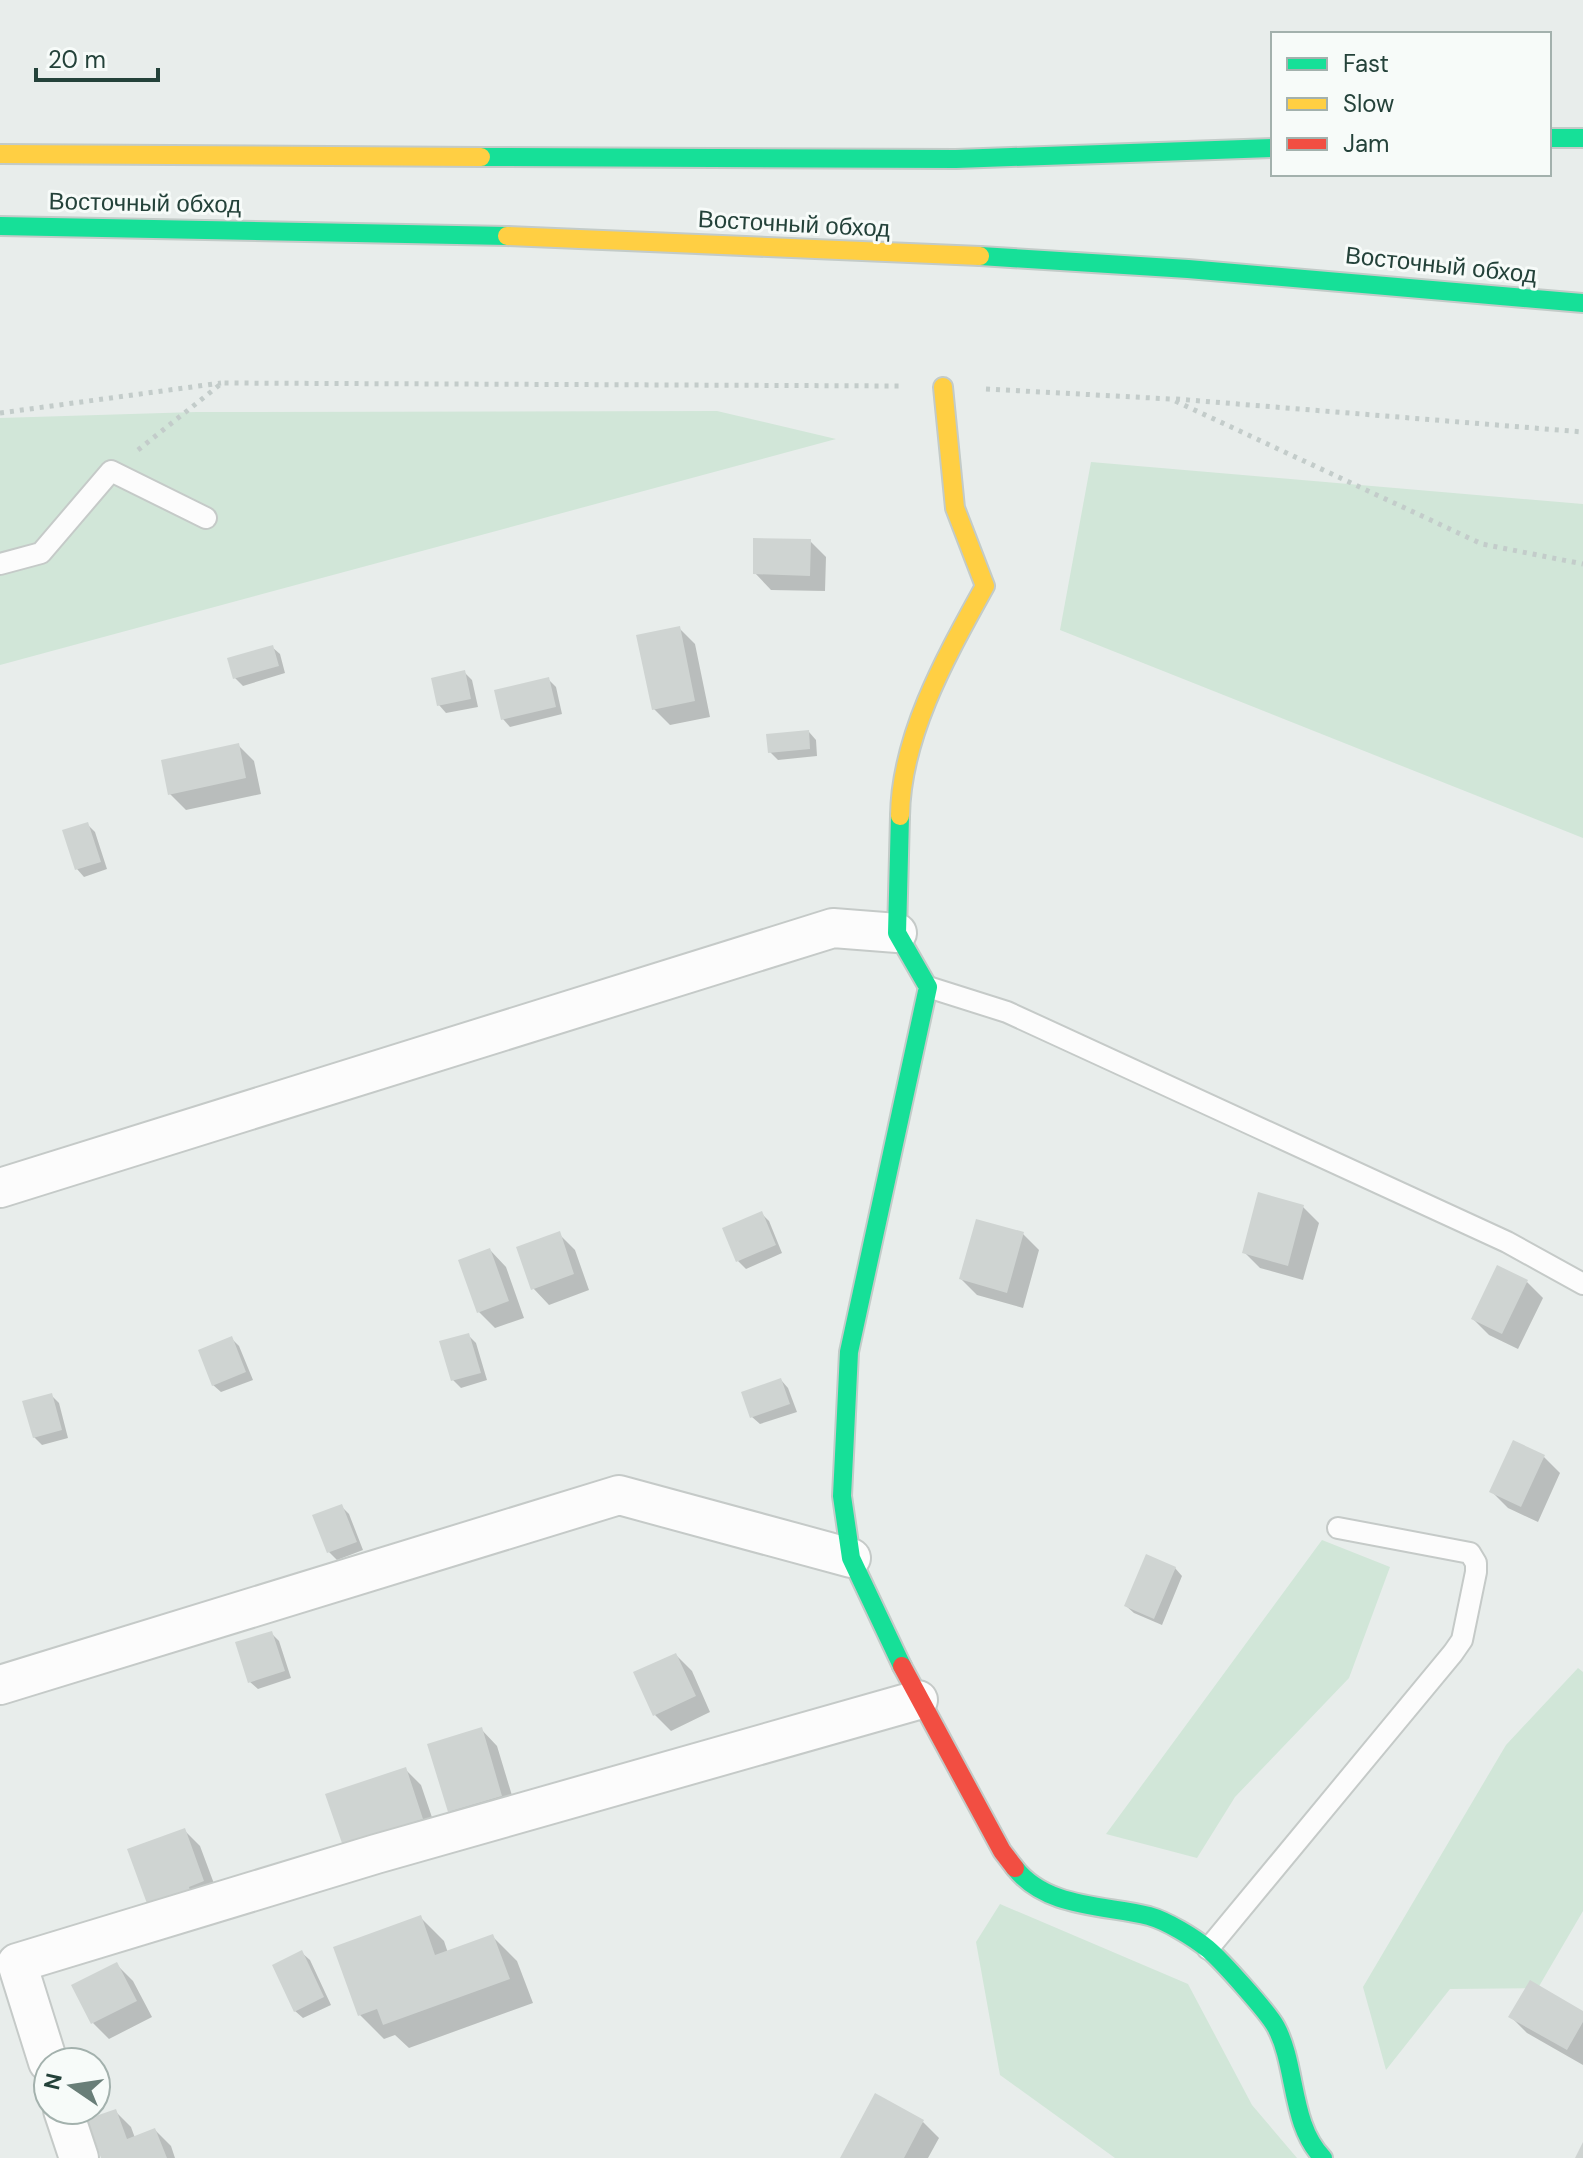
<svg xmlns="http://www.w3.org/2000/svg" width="1583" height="2158" font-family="'DM Sans',sans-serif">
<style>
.green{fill:#d1e6d8}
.shadow{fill:#0003}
.building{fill:#cfd4d2}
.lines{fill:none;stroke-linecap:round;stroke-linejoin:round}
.lane-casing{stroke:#c5cac8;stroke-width:24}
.street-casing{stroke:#c5cac8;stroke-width:42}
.fast-casing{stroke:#c3cbc8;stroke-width:22}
.slow-casing{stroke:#c3cbc8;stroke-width:22}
.jam-casing{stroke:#c3cbc8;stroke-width:22}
.path{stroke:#c3ccca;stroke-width:5;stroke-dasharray:4 6;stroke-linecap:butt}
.lane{stroke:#fcfcfc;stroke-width:20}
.street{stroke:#fcfcfc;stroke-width:38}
.fast{stroke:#16e098;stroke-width:18}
.slow{stroke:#ffcf43;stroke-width:18}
.jam{stroke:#f24e42;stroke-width:18}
.labels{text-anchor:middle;stroke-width:6;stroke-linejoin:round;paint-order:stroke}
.street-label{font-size:24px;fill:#24423a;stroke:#f7fbf9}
</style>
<rect width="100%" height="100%" fill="#e8edeb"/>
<path class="green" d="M717 411 836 439 0 665V418L196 412Z
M1091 462 1583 504V838L1060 630Z
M1322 1540 1390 1567 1349 1678 1235 1797 1197 1858 1106 1834Z
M1578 1668 1583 1672V1911L1538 1988 1450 1989 1386 2070 1363 1987 1506 1745Z
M1000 1904 1188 1984 1252 2105 1297 2158H1115L1000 2075 976 1942Z"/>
<path class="shadow" d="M810 541 826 557 825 591 771 590 755 573Z
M679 628 695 644 710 717 670 725 654 709Z
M272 647 280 654 285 673 243 686 235 678Z
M465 673 472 680 478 707 446 713 439 705Z
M548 679 556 687 562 714 510 727 503 719Z
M809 732 816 740 817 756 778 760 770 752Z
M238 745 254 761 261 794 186 810 170 794Z
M87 824 95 832 107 869 84 877 77 869Z
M1303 1207 1319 1223 1303 1280 1260 1268 1244 1252Z
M762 1214 769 1221 782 1253 746 1269 738 1261Z
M559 1234 575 1250 589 1290 549 1305 533 1288Z
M1023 1234 1039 1250 1023 1308 977 1295 961 1279Z
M490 1250 506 1267 524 1318 495 1328 479 1312Z
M1527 1282 1543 1298 1518 1349 1489 1335 1473 1319Z
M468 1335 476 1343 487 1380 461 1388 453 1380Z
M231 1338 239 1346 253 1380 221 1392 213 1385Z
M781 1380 788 1388 797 1412 760 1424 752 1417Z
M51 1395 59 1403 68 1438 42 1445 34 1437Z
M1514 1443 1544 1457 1560 1473 1538 1522 1508 1508 1492 1492Z
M341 1506 349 1514 363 1550 337 1560 329 1552 315 1516Z
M1175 1568 1182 1576 1162 1625 1134 1613 1126 1606Z
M271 1633 279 1641 291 1678 258 1689 250 1682Z
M676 1655 692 1671 710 1712 671 1731 655 1715Z
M481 1729 497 1746 517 1812 466 1827 450 1811Z
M405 1769 421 1785 438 1835 360 1862Z
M184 1830 200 1846 219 1897 167 1924Z
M420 1917 444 1941 448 1953 493 1937 517 1961 533 2003 409 2048 395 2035 384 2039 360 2015Z
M302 1953 310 1960 331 2005 303 2018 295 2011Z
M117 1965 133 1981 152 2017 109 2039 93 2023Z
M1583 2013V2065L1527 2033 1511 2017Z
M115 2111 131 2127 135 2138 155 2130 171 2146 175 2158H103Z
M923 2122 939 2138 928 2158H843Z"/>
<path class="building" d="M753 538 811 539 810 576 753 574Z
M680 626 695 701 652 710 636 635Z
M273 645 279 666 233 679 227 658Z
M465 670 471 699 437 706 431 678Z
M549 677 556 707 501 720 494 690Z
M809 730 810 749 768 753 766 734Z
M239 743 246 778 168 795 161 760Z
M88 822 101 862 75 870 62 830Z
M1258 1192 1304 1205 1288 1266 1242 1253Z
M762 1211 776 1245 736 1262 722 1228Z
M976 1219 1024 1232 1007 1293 959 1279Z
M560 1231 574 1274 531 1290 516 1247Z
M490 1248 509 1301 477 1313 458 1260Z
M1497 1265 1528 1280 1502 1334 1471 1319Z
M469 1333 481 1373 451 1381 439 1341Z
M232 1336 246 1372 212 1386 198 1350Z
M781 1378 790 1404 750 1418 741 1392Z
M52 1393 62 1430 33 1438 22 1401Z
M1513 1440 1545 1455 1521 1507 1489 1492Z
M342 1504 357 1542 327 1553 312 1515Z
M1146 1554 1176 1567 1154 1619 1124 1606Z
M272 1631 285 1671 248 1683 235 1642Z
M676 1653 696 1696 653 1716 633 1672Z
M482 1727 502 1796 448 1812 427 1744Z
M406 1767 423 1819 343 1846 325 1794Z
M185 1828 204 1881 189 1887 191 1894 149 1909 127 1849Z
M421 1915 435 1955 493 1934 510 1979 383 2025 377 2009 358 2016 333 1947Z
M302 1950 324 1997 294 2012 272 1965Z
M117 1962 137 2001 91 2024 71 1985Z
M1530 1980 1583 2011V2022L1567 2050 1508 2017Z
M875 2093 924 2120 904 2158H840Z
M116 2109 127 2139 155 2128 167 2158H101L87 2119Z
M1583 2142V2158H1575Z"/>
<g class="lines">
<defs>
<path id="lane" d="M0 564 41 553 111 471 206 518
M928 987 1007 1012 1507 1242 1583 1284
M1208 1949 1453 1653 1462 1640 1476 1572V1563L1470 1553 1338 1528"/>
<path id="street" d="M0 1188 833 928 897 933
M0 1685 619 1495 851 1558
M48 2062 17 1963 376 1854 918 1700
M63 2110 79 2158"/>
<path id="fast" d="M1549 138H1583
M481 157 956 159 1273 148
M0 226 507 236
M980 256 1188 269 1583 303
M900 816 897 933 928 987 849 1352 842 1496 851 1558 902 1666
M1015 1868C1046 1908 1103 1905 1149 1916 1167 1921 1193 1937 1208 1949 1221 1960 1268 2012 1276 2027 1297 2066 1290 2125 1323 2158"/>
<path id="slow" d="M0 154 481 157
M507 236 980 256
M900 816C901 735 947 655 985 586L955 508 943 387"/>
<path id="jam" d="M902 1666 1002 1851 1015 1868"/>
</defs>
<use href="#lane" class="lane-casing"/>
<use href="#street" class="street-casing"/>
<use href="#fast" class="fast-casing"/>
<use href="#slow" class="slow-casing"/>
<use href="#jam" class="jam-casing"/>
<path class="path" d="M986 389 1171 399 1482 544 1583 564
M1176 399 1583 432
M0 413 221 383
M138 450 222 383 900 386"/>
<use href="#lane" class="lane"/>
<use href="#street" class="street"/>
<use href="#fast" class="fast"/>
<use href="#slow" class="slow"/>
<use href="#jam" class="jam"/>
</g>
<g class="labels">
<g class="street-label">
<text transform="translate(145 203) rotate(1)" y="8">Восточный обход</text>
<text transform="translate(794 224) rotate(3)" y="8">Восточный обход</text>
<text transform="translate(1441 265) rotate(6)" y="8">Восточный обход</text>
</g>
</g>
<rect x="1271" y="32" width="280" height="144" fill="#f7fbf9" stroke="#a3b1ad" stroke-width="2"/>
<rect x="1287" y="58" width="40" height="12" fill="#16e098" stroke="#a3b1ad" stroke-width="2"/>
<text x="1343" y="72" font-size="24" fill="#24423a">Fast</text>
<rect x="1287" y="98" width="40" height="12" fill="#ffcf43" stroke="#a3b1ad" stroke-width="2"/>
<text x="1343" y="112" font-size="24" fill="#24423a">Slow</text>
<rect x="1287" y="138" width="40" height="12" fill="#f24e42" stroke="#a3b1ad" stroke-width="2"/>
<text x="1343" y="152" font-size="24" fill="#24423a">Jam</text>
<g transform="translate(72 2086) rotate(283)"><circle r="38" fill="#f7fbf9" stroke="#a3b1ad" stroke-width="2"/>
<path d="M0-6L14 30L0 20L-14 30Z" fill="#697e78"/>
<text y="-12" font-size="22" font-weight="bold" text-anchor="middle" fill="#24423a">N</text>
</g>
<path d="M36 68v12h122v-12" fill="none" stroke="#24423a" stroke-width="4"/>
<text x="48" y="68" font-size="24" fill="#24423a" stroke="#f7fbf9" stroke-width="6" paint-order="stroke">20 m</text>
</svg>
